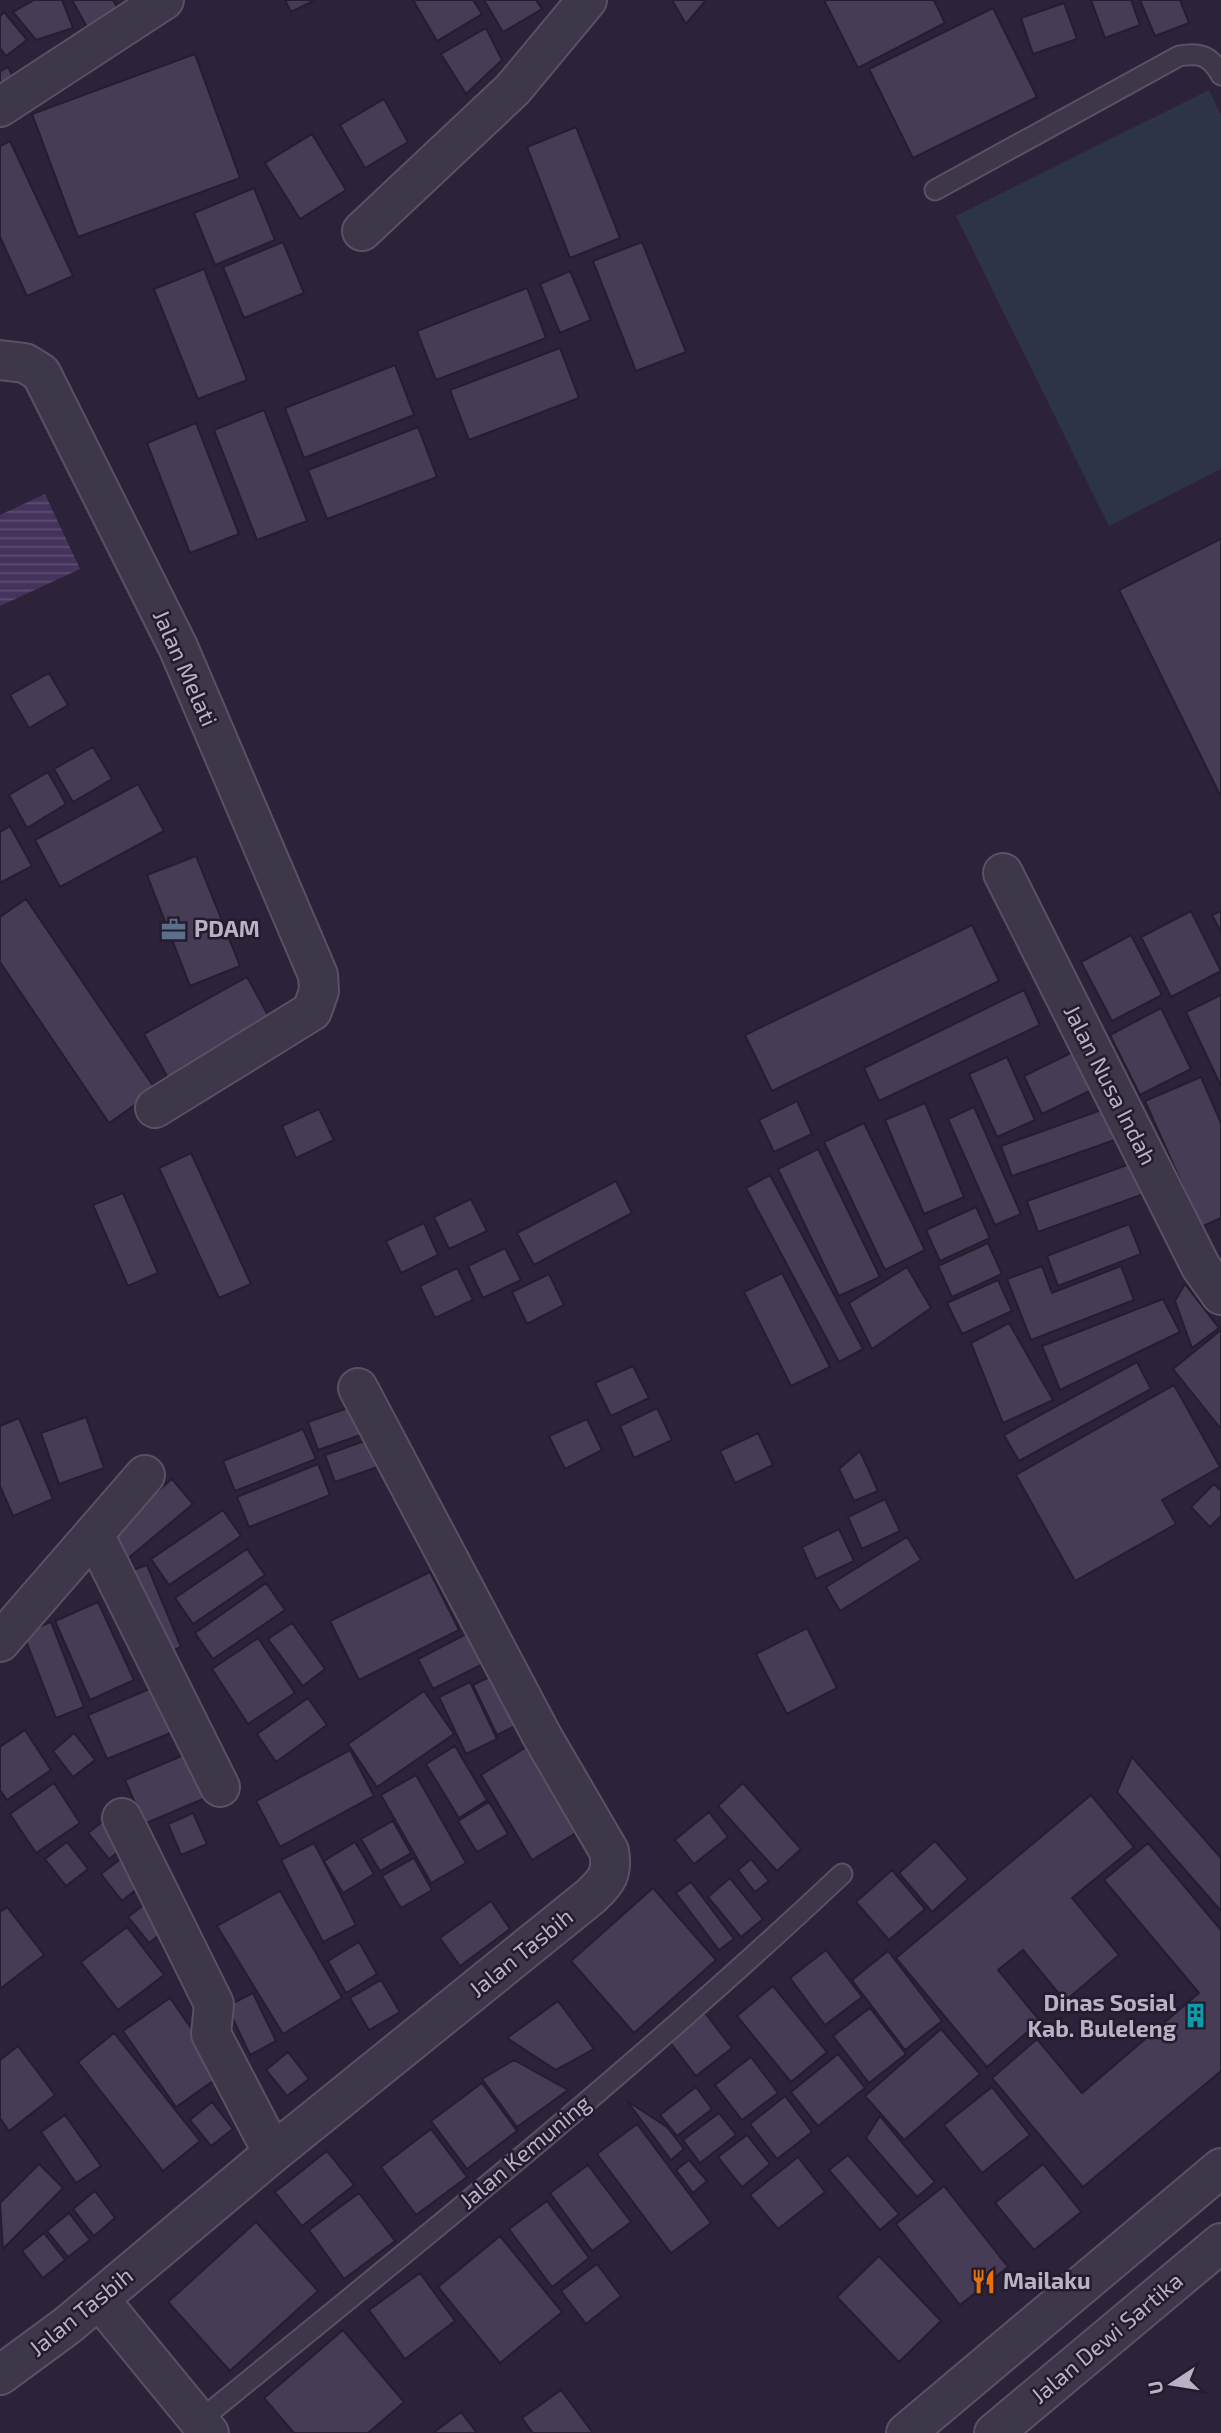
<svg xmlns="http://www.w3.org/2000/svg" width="1221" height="2433" font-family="'Exo 2',sans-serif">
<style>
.park{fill:#2e3447}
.water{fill:url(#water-rules)}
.building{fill:#473c56;stroke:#251d30;stroke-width:2}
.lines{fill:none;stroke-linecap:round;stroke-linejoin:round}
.service-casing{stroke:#595164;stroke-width:23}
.minor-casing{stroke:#595164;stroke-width:42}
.tertiary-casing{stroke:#595164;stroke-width:42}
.service{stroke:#3e3649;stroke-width:19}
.minor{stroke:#3e3649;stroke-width:38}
.tertiary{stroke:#3e3649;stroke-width:38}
.labels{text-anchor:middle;stroke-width:5;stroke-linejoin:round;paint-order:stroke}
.street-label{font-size:23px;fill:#bab1c5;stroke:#231b2e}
.poi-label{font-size:23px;font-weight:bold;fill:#bab1c5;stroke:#231b2e;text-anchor:start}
</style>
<defs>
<pattern id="water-rules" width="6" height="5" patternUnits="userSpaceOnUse" patternTransform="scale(1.75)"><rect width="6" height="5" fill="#44335b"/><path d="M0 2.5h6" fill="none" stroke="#5d4e71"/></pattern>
</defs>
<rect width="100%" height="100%" fill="#2c2239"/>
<path class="park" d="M1209 90 1221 115V469L1109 526 956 216Z"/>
<path class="water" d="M45 494 80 569 0 606V515Z"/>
<path class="building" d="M34 0H62L73 28 36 40 13 12Z
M72 0H113L119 11 88 29Z
M285 0H315L291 12Z
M413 0H473L482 14 437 41Z
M484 0H536L542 9 503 32Z
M672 0H706L686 24Z
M824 0H934L945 23 858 68Z
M1091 0H1131L1140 25 1105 38Z
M1140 0H1180L1189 23 1155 36Z
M1064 3 1077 39 1033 54 1021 18Z
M993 8 1037 97 913 158 869 69Z
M4 12 27 40 6 56 0 48V16Z
M486 28 502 60 466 94 441 54Z
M195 54 240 178 78 237 32 114Z
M8 67 20 90 0 100V71Z
M384 99 408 142 365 168 340 125Z
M576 127 620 238 570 258 527 147Z
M312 134 346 190 300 219 265 163Z
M10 141 73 276 27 296 0 237V146Z
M254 188 275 240 215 265 194 213Z
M283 242 304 293 244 318 223 267Z
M642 242 686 352 636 371 593 261Z
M204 269 247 380 198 399 154 289Z
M570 271 591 320 560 333 540 284Z
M527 288 546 338 436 380 417 331Z
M560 348 579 398 469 440 450 390Z
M395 365 414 415 304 458 285 408Z
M264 410 307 521 257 540 214 430Z
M196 423 239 534 190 553 147 443Z
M418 427 437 477 327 519 308 470Z
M1221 539V797L1119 590Z
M49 673 68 705 29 728 10 695Z
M93 747 112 779 73 802 54 769Z
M48 772 66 804 27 828 9 795Z
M138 784 164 831 60 887 35 840Z
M10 826 32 866 0 883V832Z
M196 856 240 966 190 986 147 875Z
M26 899 156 1090 109 1123 0 962V917Z
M1191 911 1221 971 1171 997 1141 937Z
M1221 911V932L1212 915Z
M972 925 999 981 772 1091 745 1035Z
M1131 935 1162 995 1112 1021 1081 962Z
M247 977 273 1024 169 1080 144 1034Z
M1024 990 1040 1025 879 1101 864 1068Z
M1221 995V1086L1186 1012Z
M1161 1008 1191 1069 1140 1095 1110 1035Z
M1085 1046 1104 1084 1042 1114 1024 1076Z
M1007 1057 1035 1120 997 1137 969 1074Z
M1201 1077 1221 1123V1218L1201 1227 1145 1101Z
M797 1101 812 1134 774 1152 759 1120Z
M925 1103 964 1197 924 1214 885 1120Z
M1115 1105 1126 1136 1012 1176 1001 1146Z
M974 1107 1021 1214 995 1225 948 1119Z
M319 1109 334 1140 296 1158 282 1126Z
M864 1123 925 1250 885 1270 824 1142Z
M818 1149 880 1277 839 1296 778 1169Z
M191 1153 251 1284 219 1298 159 1168Z
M1141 1160 1152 1191 1038 1232 1027 1201Z
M770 1175 863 1349 839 1362 746 1188Z
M616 1181 632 1213 534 1265 517 1233Z
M123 1193 158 1273 128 1286 93 1205Z
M471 1199 487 1231 449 1249 434 1217Z
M976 1207 990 1238 940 1261 926 1230Z
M424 1223 438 1255 401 1273 386 1241Z
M1129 1224 1141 1254 1058 1286 1047 1256Z
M988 1243 1002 1274 952 1297 938 1266Z
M505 1248 521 1280 483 1298 468 1266Z
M1042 1266 1052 1293 1121 1266 1134 1300 1031 1340 1007 1279Z
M907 1267 931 1308 872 1349 849 1303Z
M457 1268 473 1300 435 1318 420 1286Z
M782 1273 830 1367 791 1386 744 1292Z
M549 1274 564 1305 527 1324 512 1292Z
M998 1280 1012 1311 962 1334 947 1303Z
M1185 1284 1219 1328 1192 1348 1175 1301Z
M1163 1299 1180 1332 1060 1390 1042 1346Z
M1009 1323 1053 1400 1003 1423 971 1343Z
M1221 1330V1429L1173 1369Z
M1137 1362 1151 1389 1019 1461 1004 1435Z
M633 1366 649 1398 611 1416 595 1383Z
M1174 1385 1220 1467 1162 1500 1176 1524 1075 1581 1016 1475Z
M359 1404 369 1432 318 1450 308 1422Z
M657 1408 672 1440 634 1458 620 1426Z
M86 1417 104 1468 59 1484 41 1433Z
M19 1418 53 1499 13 1516 0 1486V1426Z
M587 1419 602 1450 565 1469 549 1436Z
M303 1429 316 1459 235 1491 223 1461Z
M758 1433 773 1465 735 1483 720 1451Z
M376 1437 386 1464 335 1482 325 1455Z
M860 1451 878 1491 854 1501 839 1469Z
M318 1464 330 1495 249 1527 237 1497Z
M172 1479 193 1504 126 1560 106 1534Z
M1214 1484 1221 1491V1516L1210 1527 1191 1507Z
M885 1499 900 1531 862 1549 848 1517Z
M223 1510 241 1536 169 1585 151 1559Z
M839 1529 854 1561 816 1579 802 1547Z
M907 1537 921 1560 840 1611 826 1587Z
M247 1549 265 1575 193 1624 175 1598Z
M147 1565 181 1647 159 1657 122 1574Z
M430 1572 459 1630 359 1680 330 1621Z
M266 1583 285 1610 213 1659 195 1633Z
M98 1602 134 1680 90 1700 55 1621Z
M51 1622 84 1707 56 1718 23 1633Z
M292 1623 325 1669 303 1686 268 1639Z
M807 1628 837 1688 787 1714 756 1654Z
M474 1630 489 1661 433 1689 418 1659Z
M258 1638 295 1693 248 1724 212 1669Z
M506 1669 530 1719 497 1735 473 1685Z
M470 1682 497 1739 466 1754 439 1697Z
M154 1687 173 1732 107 1759 88 1715Z
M424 1691 454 1734 377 1787 348 1744Z
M308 1698 327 1725 276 1762 257 1734Z
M25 1730 51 1770 7 1800 0 1790V1747Z
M74 1733 95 1760 73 1777 53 1751Z
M536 1741 587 1826 532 1860 481 1775Z
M455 1746 487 1800 459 1818 426 1764Z
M350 1750 374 1796 280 1847 256 1801Z
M191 1752 210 1796 144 1824 125 1780Z
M1132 1757 1221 1858V1911L1117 1792Z
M416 1775 466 1863 431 1883 381 1795Z
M54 1783 80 1823 36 1853 10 1814Z
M743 1783 801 1849 777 1871 718 1806Z
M1091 1795 1134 1847 1072 1898 1119 1955 1065 2001 1023 1950 998 1970 1040 2021 987 2067 896 1958Z
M489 1802 508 1834 477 1852 458 1821Z
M709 1812 728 1837 694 1864 675 1840Z
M193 1813 207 1844 181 1855 168 1824Z
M111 1815 131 1842 109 1859 88 1833Z
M393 1821 411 1853 380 1871 361 1839Z
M935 1841 968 1879 932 1912 899 1873Z
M67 1842 88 1869 66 1886 45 1859Z
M355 1842 374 1874 343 1893 324 1861Z
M314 1843 356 1925 323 1942 281 1860Z
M1148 1843 1221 1930V2071L1083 2187 992 2078 1037 2039 1082 2093 1199 1993 1104 1880Z
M123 1857 144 1883 122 1901 101 1874Z
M414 1858 432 1890 401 1908 382 1876Z
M751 1859 769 1881 755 1892 738 1870Z
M892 1870 925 1909 889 1940 856 1902Z
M730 1878 763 1919 741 1937 708 1897Z
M691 1882 734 1939 719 1950 676 1893Z
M653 1888 716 1960 634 2033 571 1961Z
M280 1891 342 1998 283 2034 217 1926Z
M150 1900 171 1926 149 1943 128 1917Z
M491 1901 510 1929 460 1966 440 1938Z
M7 1907 44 1955 0 1989V1912Z
M127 1927 164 1975 118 2010 81 1962Z
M359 1942 377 1974 346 1993 328 1961Z
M826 1950 862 1997 825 2025 790 1978Z
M888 1951 942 2021 905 2050 852 1980Z
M381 1980 400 2012 369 2030 350 1998Z
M773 1986 827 2052 791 2082 737 2016Z
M253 1993 276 2041 250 2055 227 2006Z
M170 1998 223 2074 176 2107 123 2031Z
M558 2001 594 2049 556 2070 507 2038Z
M870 2008 906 2054 869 2083 833 2036Z
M705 2013 732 2048 696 2076 669 2041Z
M941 2029 980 2074 904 2140 865 2096Z
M114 2033 200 2141 163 2171 78 2062Z
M18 2046 55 2095 9 2131 0 2118V2060Z
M288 2052 309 2079 287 2096 266 2070Z
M838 2054 865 2088 818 2126 791 2092Z
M751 2057 778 2093 742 2120 715 2085Z
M514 2060 568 2090 517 2127 482 2079Z
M482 2083 517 2131 467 2169 431 2121Z
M696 2087 712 2109 677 2136 660 2115Z
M992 2087 1030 2135 982 2173 944 2125Z
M785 2096 812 2132 777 2159 750 2124Z
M627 2101 667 2127 684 2149 671 2160Z
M212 2102 233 2129 211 2146 190 2120Z
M719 2113 736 2135 700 2163 683 2140Z
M65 2115 101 2166 76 2183 41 2132Z
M880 2116 935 2182 917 2197 866 2138Z
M637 2124 711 2223 671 2253 597 2154Z
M431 2129 467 2177 416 2215 381 2167Z
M747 2135 770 2164 742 2187 718 2157Z
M327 2151 354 2185 302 2226 275 2192Z
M848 2155 899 2214 880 2230 829 2170Z
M798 2157 825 2192 778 2229 750 2195Z
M689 2160 707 2181 693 2193 676 2170Z
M39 2164 63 2188 3 2249 0 2203Z
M1043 2164 1081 2212 1034 2250 995 2203Z
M588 2165 631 2222 592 2251 550 2193Z
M944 2186 1008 2267 960 2305 896 2224Z
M95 2191 115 2218 94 2236 73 2209Z
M359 2193 395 2241 344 2279 309 2230Z
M547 2201 589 2258 552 2287 509 2229Z
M69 2213 90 2240 68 2257 47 2231Z
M256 2222 318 2291 230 2371 168 2302Z
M44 2233 65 2260 43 2278 22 2251Z
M500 2236 562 2312 500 2363 438 2287Z
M879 2256 941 2321 899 2362 837 2297Z
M597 2264 621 2296 586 2324 561 2291Z
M420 2273 455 2321 405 2359 369 2310Z
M343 2330 404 2402 368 2433H294L264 2398Z
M561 2390 593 2433H533L522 2418Z
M461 2412 477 2433H433Z"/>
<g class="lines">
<defs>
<path id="service" d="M935 190 1179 56C1200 52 1211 56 1221 75
M199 2421C417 2244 637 2067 842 1874"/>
<path id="minor" d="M0 107 164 0
M362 231 513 89 587 0
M0 360 25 363 41 373 178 647 318 975 319 991 312 1011 155 1108
M1003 873 1201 1267 1221 1295
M94 1534 220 1787
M0 1642 145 1475
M122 1818 214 2004 211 2034 273 2153
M99 2299 209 2433
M0 2375 68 2325 273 2153 591 1896C607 1881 613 1873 609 1851L542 1736 358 1388"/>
<path id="tertiary" d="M906 2433 1221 2168
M994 2433 1221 2243"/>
</defs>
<use href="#service" class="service-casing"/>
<use href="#minor" class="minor-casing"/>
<use href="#tertiary" class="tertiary-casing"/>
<use href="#service" class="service"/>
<use href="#minor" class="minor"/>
<use href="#tertiary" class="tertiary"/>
</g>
<defs>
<symbol id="office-bare" viewBox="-9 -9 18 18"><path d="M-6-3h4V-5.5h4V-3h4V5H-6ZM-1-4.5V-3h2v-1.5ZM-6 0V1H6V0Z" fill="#5c6f8a" stroke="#231b2e" stroke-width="2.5" paint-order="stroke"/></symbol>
<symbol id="building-bare" viewBox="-9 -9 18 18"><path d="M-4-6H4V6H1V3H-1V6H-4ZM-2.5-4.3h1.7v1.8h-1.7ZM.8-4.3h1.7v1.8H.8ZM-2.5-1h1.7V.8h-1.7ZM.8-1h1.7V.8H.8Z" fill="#0f9aa8" stroke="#231b2e" stroke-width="2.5" paint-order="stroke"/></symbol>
<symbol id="restaurant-bare" viewBox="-9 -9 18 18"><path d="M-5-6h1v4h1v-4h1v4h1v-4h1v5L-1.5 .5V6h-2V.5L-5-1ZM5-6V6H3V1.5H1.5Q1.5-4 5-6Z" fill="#e8710a" stroke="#231b2e" stroke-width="2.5" paint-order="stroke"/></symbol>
</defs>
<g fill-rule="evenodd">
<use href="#office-bare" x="156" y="912" width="35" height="35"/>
<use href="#building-bare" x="1178" y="1998" width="35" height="35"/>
<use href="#restaurant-bare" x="966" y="2264" width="35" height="35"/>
</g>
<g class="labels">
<g class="street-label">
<text transform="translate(185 668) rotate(66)" y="8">Jalan Melati</text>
<text transform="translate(1110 1085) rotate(63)" y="8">Jalan Nusa Indah</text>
<text transform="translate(521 1953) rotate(-39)" y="8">Jalan Tasbih</text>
<text transform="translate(525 2152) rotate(-40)" y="8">Jalan Kemuning</text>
<text transform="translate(81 2312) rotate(-39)" y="8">Jalan Tasbih</text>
<text transform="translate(1107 2338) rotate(-40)" y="8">Jalan Dewi Sartika</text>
</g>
<g class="poi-label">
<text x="194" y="937">PDAM</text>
<text x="1176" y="2011" text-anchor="end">Dinas Sosial<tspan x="1176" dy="26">Kab. Buleleng</tspan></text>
<text x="1003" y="2289">Mailaku</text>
</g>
</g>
<g transform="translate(1172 2384) rotate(258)" stroke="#231b2e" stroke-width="5" paint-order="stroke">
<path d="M0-5L12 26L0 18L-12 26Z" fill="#bab1c5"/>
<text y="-10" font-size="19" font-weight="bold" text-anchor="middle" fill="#bab1c5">U</text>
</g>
</svg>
